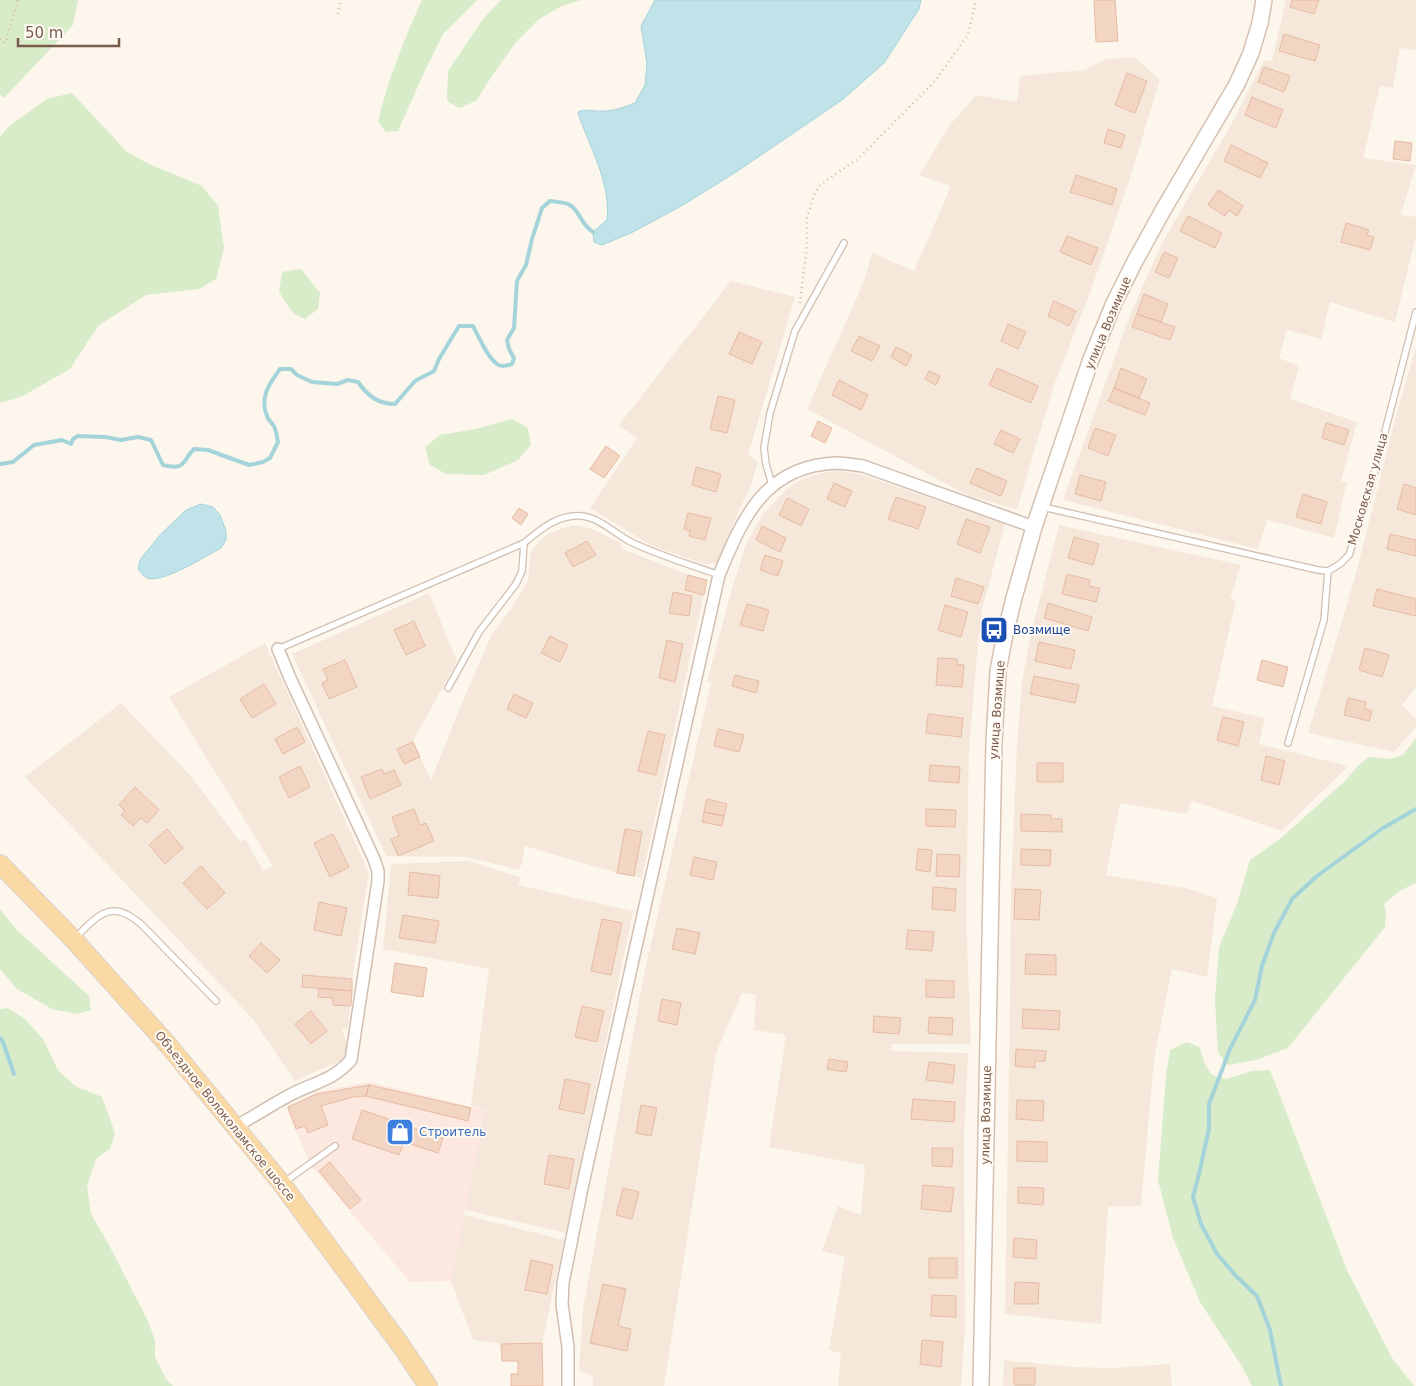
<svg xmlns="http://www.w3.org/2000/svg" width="1416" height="1386" font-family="'DejaVu Sans',sans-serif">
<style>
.residential{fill:#f5e8da}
.commercial{fill:#fde8e0}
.green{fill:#d8ecc9}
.water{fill:#bfe3e8;stroke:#a5d3da}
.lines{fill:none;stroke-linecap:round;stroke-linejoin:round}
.stream{stroke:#a5d3da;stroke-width:4}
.building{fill:#f3d5c3;stroke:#e6bba3}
.lane-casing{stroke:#d1beb0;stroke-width:8}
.street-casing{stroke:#d1beb0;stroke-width:14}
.secondary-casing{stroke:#d6c0b0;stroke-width:18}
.primary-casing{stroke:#dad1cd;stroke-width:20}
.path{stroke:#d9b8a5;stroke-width:2.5;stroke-dasharray:1 4;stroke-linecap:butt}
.lane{stroke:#fff;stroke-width:5.5}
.street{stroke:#fff;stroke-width:11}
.secondary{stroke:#fff;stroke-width:15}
.primary{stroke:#fbd9a5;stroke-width:18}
.labels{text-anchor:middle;stroke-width:4;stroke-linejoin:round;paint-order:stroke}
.street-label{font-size:12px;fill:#7a5c4d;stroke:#fffaf3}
.transit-label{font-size:12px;fill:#164399;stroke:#fffaf3;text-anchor:start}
.shop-label{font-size:12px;fill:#366cbe;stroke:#fffaf3;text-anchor:start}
</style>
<rect width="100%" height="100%" fill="#fdf6ec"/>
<path class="residential" d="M1286 0H1416V50L1400 48 1393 88 1380 86 1363 158 1416 165 1401 215 1416 217V236L1395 322 1330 302 1321 339 1287 330 1279 358 1299 366 1290 399 1357 422 1341 481 1347 482 1334 538 1267 520 1258 549 1063 500 1130 315 1162 243 1232 123 1264 60 1272 61Z
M1134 57 1160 80 1128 184 1090 293 1054 385 1017 509 969 496 807 409 863 284 872 253 914 271 951 186 919 175 949 126 976 95 1017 102 1020 76 1085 70 1105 59Z
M731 281 795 297 748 455 758 462 749 491 738 512 718 563 704 564 650 545 590 508 637 438 619 425Z
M1416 347V687L1402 705 1416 719V727L1394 752 1308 733 1354 581 1395 420Z
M837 470 863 475 1005 524 982 610 977 654 969 751 966 914 971 1044H892V1051L968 1053 964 1139 965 1329 961 1386H838L841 1353 829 1350 845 1257 822 1251 838 1206 861 1215 865 1165 769 1147 786 1035 754 1030 756 995 742 993 716 1053 664 1386H593V1376L579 1371 583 1309 645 970 711 683 707 681 732 589 746 544 762 515 786 490 795 483 814 475Z
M572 525 590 528 621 543 620 548 688 575 707 580 642 878 617 873 525 846 522 863 519 870 466 857 386 856 292 654 429 593 457 661 413 741 431 780 464 698 491 636 511 609 528 580 531 551 547 534Z
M1059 525 1241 565 1230 598 1236 600 1212 706 1265 718 1259 744 1348 766 1282 831 1192 801 1187 814 1120 803 1106 875 1185 888 1217 898 1207 977 1172 969 1154 1060 1141 1206 1108 1207 1101 1324 1005 1314 1010 1001 1011 888 1017 745 1022 682 1031 633Z
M265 643 369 873 352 979 348 1028 342 1030 349 1050 342 1060 295 1081 252 1018 25 777 121 703 189 774 240 842 245 839 263 871 273 866 169 697Z
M468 861 520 877 518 885 633 911 566 1233 465 1210 485 1110 471 1105 489 969 383 949 391 864Z
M464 1215 564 1240 542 1343 501 1344 473 1340 451 1281Z
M1004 1360 1073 1367 1114 1368 1170 1364 1172 1386H1003Z"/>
<path class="commercial" d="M369 1082 485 1110 451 1281 410 1282 310 1164 286 1107 319 1091Z"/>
<path class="green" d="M0 0H78L73 25 4 98 0 95Z
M422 0H477L443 34 423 75 398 131 386 132 378 122C387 82 405 37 422 0Z
M501 0H581L562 6 539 19 516 42 492 76 476 101 459 108 447 101 448 71 483 19Z
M72 93 127 152 149 164 202 186 218 206 224 248 216 279 199 289 146 295 98 326 70 369 21 397 0 403V137L9 126 47 99Z
M301 269 320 293 318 309 305 319 293 313 279 292 282 272Z
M512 419 528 428 531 445 518 460 484 475 446 474 430 465 425 447 440 435 476 429Z
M1416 738V883L1401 890 1384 904 1386 914 1385 927 1288 1048 1256 1060 1228 1065 1218 1053 1215 1000 1219 947 1237 904 1250 860 1281 838 1345 781 1359 765 1369 757 1390 759 1403 755Z
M0 909 17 930 89 996 91 1010 77 1014 52 1009 17 989 0 969Z
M8 1008 25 1019 43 1039 58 1070 75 1086 102 1097 115 1133 110 1149 96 1159 87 1185 91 1214 109 1245 148 1321 155 1340V1357L166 1379 173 1386H0V1009Z
M1187 1042 1199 1047 1205 1064 1212 1075 1227 1079 1251 1071 1270 1070 1347 1270 1392 1358 1414 1386H1252L1241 1365 1200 1302 1173 1238 1158 1180 1166 1076 1170 1050Z"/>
<path class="water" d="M655 0H921L919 9 884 63 842 100 739 170 683 205 631 233 602 245 594 242 593 232 607 220C610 194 600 168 590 144 586 133 581 124 578 112 586 108 594 112 603 111 615 111 624 107 635 103L645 85 647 64 641 26Z
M201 504 213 507 220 515 226 531V540L221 548C206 556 162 584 147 578 143 576 141 572 138 569L140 560 160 535 186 510Z"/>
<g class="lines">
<path class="stream" d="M0 464 13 462 34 445 62 440 71 444 73 439 78 436 105 437 121 440 138 437 151 440 163 465C186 471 182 461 194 449L208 450 249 465 263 462 270 458 278 442C277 436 276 431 274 426 272 423 268 420 267 416 259 397 270 383 280 369H291L297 375 312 382 337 384 348 380 358 382C368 396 378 404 395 404L415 381 434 371 439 359 459 326H473C479 337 487 357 497 364 501 367 507 366 512 364L514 358 509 349 507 340 514 328 517 281 526 265 532 239 542 208 550 201C556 202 565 202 570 205 580 211 581 225 593 232
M0 1038 3 1042 14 1074
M1281 1386 1270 1330 1257 1296 1236 1276 1217 1254 1201 1224 1193 1197 1199 1174 1209 1129V1104L1230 1049 1255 1000 1262 966 1274 933 1292 899 1317 876 1383 828 1416 809"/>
</g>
<path class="building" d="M1094 0H1115L1118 41 1096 42Z
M1292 0H1319L1314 14 1290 7Z
M1284 34 1320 45 1315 61 1279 51Z
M1264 67 1290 76 1284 92 1258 82Z
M1127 73 1147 81 1135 113 1115 105Z
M1252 97 1283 110 1276 128 1245 115Z
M1108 129 1125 135 1121 148 1104 143Z
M1395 141 1412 143 1410 161 1393 159Z
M1231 145 1268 163 1260 178 1224 161Z
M1076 175 1117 189 1112 205 1070 192Z
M1218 190 1243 206 1237 216 1229 210 1225 216 1208 205Z
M1188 216 1222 233 1215 248 1180 231Z
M1346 223 1369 230 1367 235 1374 237 1370 250 1341 242Z
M1067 236 1098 248 1091 265 1060 252Z
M1164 252 1178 258 1169 278 1155 272Z
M1144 294 1168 304 1161 322 1137 314Z
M1054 301 1076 311 1069 326 1048 316Z
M1137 314 1175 327 1170 340 1132 327Z
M1008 324 1026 332 1018 349 1001 341Z
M739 332 762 342 752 364 729 354Z
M859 336 880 346 872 361 851 351Z
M896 347 912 355 906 366 891 357Z
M997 368 1038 386 1031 403 989 385Z
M1121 368 1147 379 1139 398 1114 388Z
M929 371 940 376 936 385 925 379Z
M839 380 868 395 861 410 832 395Z
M1114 388 1150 403 1145 415 1108 401Z
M718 396 735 400 727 433 710 429Z
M818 421 832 428 825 443 811 436Z
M1326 423 1349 430 1344 445 1322 438Z
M1095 428 1116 435 1108 456 1088 448Z
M1001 430 1020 439 1013 453 994 444Z
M606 446 620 456 604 478 590 469Z
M696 467 721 474 716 492 692 485Z
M977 468 1007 481 1001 496 970 483Z
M1080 475 1106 482 1101 501 1075 494Z
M834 483 852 491 845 507 827 499Z
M1404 484 1416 488V515L1397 509Z
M1303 494 1327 502 1321 524 1296 517Z
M896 497 926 507 918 529 888 519Z
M787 498 809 509 801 526 779 515Z
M519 508 528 514 521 525 512 518Z
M688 513 711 518 705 540 689 536 690 531 684 529Z
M966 519 990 527 980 553 957 544Z
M762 526 786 538 780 552 756 540Z
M1390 534 1416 540V556L1387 549Z
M1074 537 1099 544 1093 565 1068 558Z
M587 541 596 555 573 567 565 553Z
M765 555 783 561 778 576 760 570Z
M1067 574 1090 580 1089 586 1100 588 1096 602 1062 594Z
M688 575 707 580 704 595 685 590Z
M956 578 984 587 978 604 951 596Z
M1377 589 1416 599V616L1373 606Z
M673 592 692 596 689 616 669 613Z
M1048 603 1092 617 1088 631 1044 618Z
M747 604 769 610 763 631 740 625Z
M945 605 968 612 961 637 938 630Z
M414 621 425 646 406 655 394 630Z
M550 636 568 645 560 662 541 653Z
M667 640 683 644 675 682 659 678Z
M1039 642 1075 650 1071 669 1035 661Z
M1365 648 1389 655 1382 677 1359 670Z
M938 658 957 659V664L964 665 962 687 936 685Z
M345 660 357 687 329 699 322 683 328 680 323 669Z
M1262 660 1288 667 1283 687 1257 680Z
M735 675 759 681 756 693 732 686Z
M1034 676 1079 685 1075 703 1030 694Z
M264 684 276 704 252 718 240 699Z
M514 694 533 703 526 718 507 709Z
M1348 698 1366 702 1365 709 1372 711 1369 721 1344 715Z
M928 714 963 718 961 737 926 733Z
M1223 717 1244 722 1238 746 1217 740Z
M297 727 305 742 283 754 275 739Z
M718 729 744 735 739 752 714 746Z
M648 731 665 735 656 775 638 771Z
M413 742 420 757 404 764 397 749Z
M1266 756 1285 761 1279 785 1261 780Z
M1037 763H1063V782H1037Z
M930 765 960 767 959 783 929 781Z
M300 766 310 787 289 798 279 777Z
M382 769 384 774 394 770 401 785 370 799 361 777Z
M135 787 159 810 147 823 141 818 133 826 121 815 125 811 119 805Z
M707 799 727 804 724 816 704 812Z
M414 809 420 825 426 823 434 841 398 856 391 839 399 836 392 817Z
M926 809 956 810 955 827 926 826Z
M704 812 724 816 722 826 702 822Z
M1021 814 1051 815V819H1062V832L1021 831Z
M167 829 183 848 165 864 149 845Z
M625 829 642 832 634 876 617 873Z
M333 834 349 867 330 877 314 843Z
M918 849 932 850 930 872 916 870Z
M1021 849 1051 850 1050 866 1021 865Z
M937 854 960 855 959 877 936 876Z
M694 857 717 862 713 880 690 875Z
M201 866 225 893 207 909 183 883Z
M410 872 440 876 438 898 408 895Z
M933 887 956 889 955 911 932 909Z
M1015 889 1041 890 1039 920 1014 919Z
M319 902 347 908 341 936 314 930Z
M403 915 439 921 435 943 399 938Z
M602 919 622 923 611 975 591 971Z
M677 928 700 933 695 954 672 949Z
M908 930 934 932 932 951 906 949Z
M261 943 280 960 267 973 249 956Z
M1026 954 1056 955V975L1025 974Z
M395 963 427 968 423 997 391 992Z
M303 975 352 979V991L302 987Z
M926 980 954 981V998L926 997Z
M319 988 352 991 351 1006 333 1005V998L318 997Z
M662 999 681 1003 677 1025 658 1021Z
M582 1006 604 1011 597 1042 575 1037Z
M1023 1009 1060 1011 1059 1030 1022 1028Z
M311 1011 327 1031 311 1044 295 1024Z
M874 1016 901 1018 899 1034 873 1032Z
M929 1017 953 1018 952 1035 928 1033Z
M1016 1049 1046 1051 1045 1061H1035V1068L1015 1066Z
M829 1059 848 1062 846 1072 827 1069Z
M929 1062 955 1065 953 1083 926 1080Z
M565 1079 590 1084 584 1114 559 1109Z
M369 1085 471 1108 468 1121 366 1096Z
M369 1085 366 1096 353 1097 321 1106 328 1125 308 1133 305 1126 296 1129 288 1107 317 1094Z
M913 1099 955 1102 954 1122 911 1119Z
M1017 1100 1044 1101 1043 1121 1016 1119Z
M641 1105 657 1108 651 1136 636 1133Z
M362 1110 443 1138 438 1153 404 1142 399 1155 352 1139Z
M1017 1141 1047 1142V1162L1017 1161Z
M932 1148H953L952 1167 932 1166Z
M549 1155 574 1159 569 1189 544 1184Z
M330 1162 361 1200 350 1209 319 1171Z
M923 1185 954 1188 951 1212 921 1209Z
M1018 1187 1044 1188 1043 1205 1018 1203Z
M623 1188 639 1192 632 1219 616 1215Z
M1014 1238 1037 1240 1036 1259 1013 1257Z
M929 1258H957V1278H929Z
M531 1260 553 1265 547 1294 525 1290Z
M1015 1282 1039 1283 1038 1304H1014Z
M603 1284 626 1289 618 1326 631 1329 627 1351 590 1343Z
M932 1295 956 1296V1317L931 1316Z
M922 1340 943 1342 941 1367 920 1364Z
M542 1343 543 1386H511V1374H518V1361H502L501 1344Z
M1014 1368H1035V1385H1014Z"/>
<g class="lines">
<defs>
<path id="lane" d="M772 485 766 464 764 448 770 413 795 331 844 243
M1043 507 1318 570 1328 571
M278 649 524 543C541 529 558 514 582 516 600 518 614 533 629 541 657 555 689 564 719 575
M448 688 479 632 516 584 522 571 524 543
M1288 743 1324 620 1328 571 1340 564 1349 555 1368 497 1416 312
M75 938C90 924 105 902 128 915 132 917 137 921 141 924L216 1001
M283 1183 335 1146"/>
<path id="street" d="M235 1127C253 1117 271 1105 290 1095 314 1082 331 1082 351 1060L378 881V871L374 859 290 678 278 649
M568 1386V1347L562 1304 563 1283 582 1188 719 575C743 517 765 466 836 463 845 463 854 465 863 466L1034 527"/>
<path id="secondary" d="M981 1386 994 742 998 671 1005 634 1014 598 1034 527 1091 359 1114 303 1134 263 1162 212 1237 84 1251 53 1260 23 1264 0"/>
<path id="primary" d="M0 864 74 940 169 1046 282 1184 402 1347 428 1386"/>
</defs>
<use href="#lane" class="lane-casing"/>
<use href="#street" class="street-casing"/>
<use href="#secondary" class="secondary-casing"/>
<use href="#primary" class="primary-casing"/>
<path class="path" d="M338 14 340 0
M0 39 5 43 18 0
M800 303 807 245V218L814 195 820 185 859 158 935 81 968 35 976 0"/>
<use href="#lane" class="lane"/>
<use href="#street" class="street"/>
<use href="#secondary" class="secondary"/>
<use href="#primary" class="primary"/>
</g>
<defs>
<symbol id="bus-square" viewBox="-11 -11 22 22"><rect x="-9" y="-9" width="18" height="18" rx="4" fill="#1a4fb4" stroke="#fffaf3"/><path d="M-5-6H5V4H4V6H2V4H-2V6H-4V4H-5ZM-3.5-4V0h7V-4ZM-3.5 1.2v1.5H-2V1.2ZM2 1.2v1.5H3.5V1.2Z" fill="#fff"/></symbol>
<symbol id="shop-square" viewBox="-11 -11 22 22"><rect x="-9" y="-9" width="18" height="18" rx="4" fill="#3f7fe0" stroke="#fffaf3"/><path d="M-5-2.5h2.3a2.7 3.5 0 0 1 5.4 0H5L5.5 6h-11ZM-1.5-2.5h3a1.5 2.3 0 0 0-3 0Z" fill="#fff"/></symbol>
</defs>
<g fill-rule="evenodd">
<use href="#bus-square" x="978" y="614" width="32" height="32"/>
<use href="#shop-square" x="384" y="1116" width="32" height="32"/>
</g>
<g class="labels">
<g class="street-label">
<text transform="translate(1108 323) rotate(-67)" y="4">улица Возмище</text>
<text transform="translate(1368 489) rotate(-74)" y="4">Московская улица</text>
<text transform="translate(997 710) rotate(-86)" y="4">улица Возмище</text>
<text transform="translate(986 1115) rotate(-89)" y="4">улица Возмище</text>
<text transform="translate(225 1116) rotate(51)" y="4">Объездное Волоколамское шоссе</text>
</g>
<g class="transit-label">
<text x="1013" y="634">Возмище</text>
</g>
<g class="shop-label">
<text x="419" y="1136">Строитель</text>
</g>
</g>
<path d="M18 38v8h101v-8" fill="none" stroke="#7a5c4d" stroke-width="2.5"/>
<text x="25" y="38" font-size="15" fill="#7a5c4d" stroke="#fffaf3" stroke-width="4" paint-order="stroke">50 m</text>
</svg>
